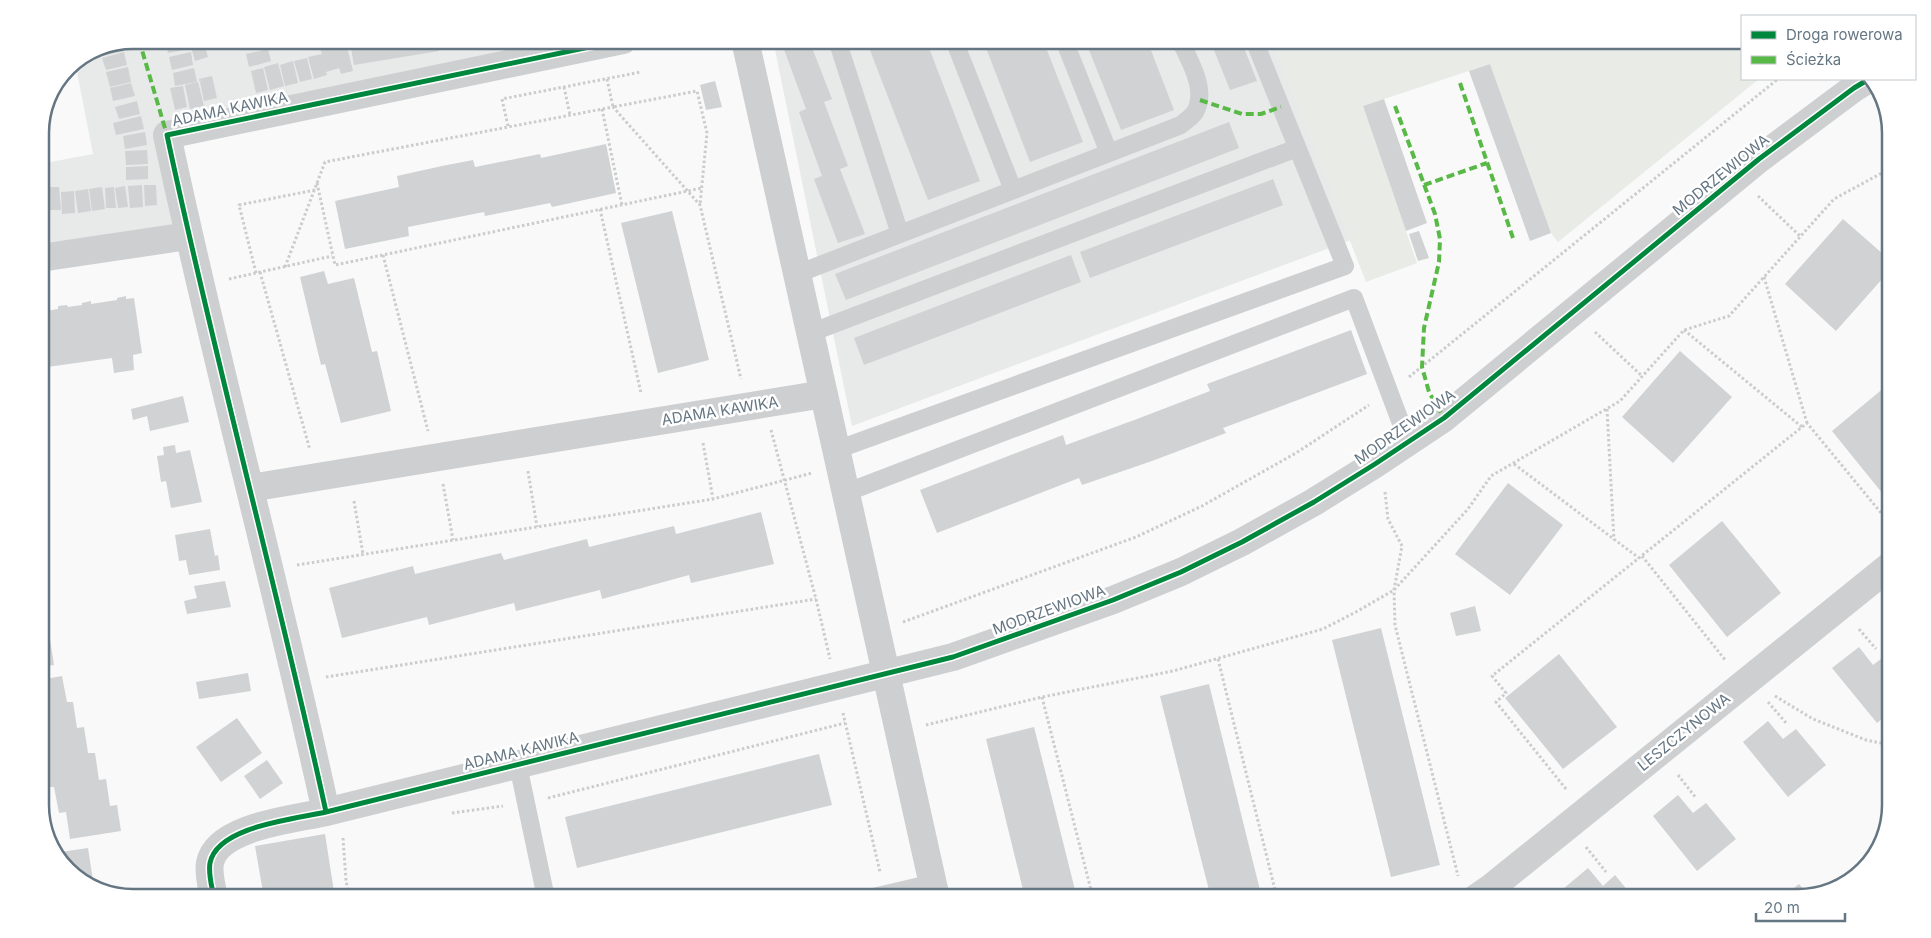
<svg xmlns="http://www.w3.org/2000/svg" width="1931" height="938" font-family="Inter,sans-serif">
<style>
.built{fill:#e8e9e9}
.green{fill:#e8ebe6}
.building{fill:#d0d2d3}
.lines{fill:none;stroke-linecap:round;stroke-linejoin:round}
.path{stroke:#cbcccd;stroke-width:3;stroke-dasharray:2.5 2.5;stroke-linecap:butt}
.lane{stroke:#cecfd0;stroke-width:18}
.street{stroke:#cecfd0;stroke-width:28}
.quiet{stroke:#58b947;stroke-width:4;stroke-dasharray:8 4;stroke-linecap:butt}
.cycleway-casing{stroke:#fff;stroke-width:8}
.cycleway{stroke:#00873e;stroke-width:5}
.labels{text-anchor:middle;stroke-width:5;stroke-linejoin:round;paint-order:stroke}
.street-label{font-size:15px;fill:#657683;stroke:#fff}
.rim{fill:none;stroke:#657683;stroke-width:2.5}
</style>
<rect width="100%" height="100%" fill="#f9f9f9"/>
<path class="built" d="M133 40H551L158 133 176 229 40 245V164L93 154 75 62 98 47Z
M773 40H1272L1351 240 852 426Z"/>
<path class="green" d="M1272 40H1742V79H1759L1558 242 1551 233 1490 64 1363 106 1417 263 1366 282Z"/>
<path class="building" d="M165 40H188L190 49 168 53Z
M189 40H203L208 57 195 61Z
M368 40H437L439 51 354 65 350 43Z
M792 40H809L832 99 824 102 848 166 840 169 865 234 838 243 814 179 822 176 799 112 806 109 782 44Z
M866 40H926L980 181 928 200Z
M983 40H1043L1083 142 1030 162Z
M1085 40H1147L1174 110 1121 130Z
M1210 40H1241L1257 81 1230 90Z
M122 42 124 51 102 56 100 47Z
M332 42 333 46 346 43 353 71 341 74 339 68 326 72 327 75 314 79 308 57 322 54 319 45Z
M268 49 271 61 249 67 246 54Z
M124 52 127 65 106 70 102 58Z
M191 52 193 65 172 70 169 57Z
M307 58 312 79 300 82 294 61Z
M293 61 298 83 285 86 280 65Z
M278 63 284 86 270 90 264 67Z
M1490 64 1551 233 1530 241 1469 71Z
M128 67 131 82 110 87 106 72Z
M194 68 197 82 175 86 173 73Z
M263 68 268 90 256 93 251 71Z
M212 76 217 98 204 101 200 82 202 81H199V79Z
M715 81 722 107 706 110 700 85Z
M198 82 204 106 190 109 185 85Z
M131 83 135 96 113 101 110 88Z
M183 86 187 107 175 110 170 88Z
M1384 99 1427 223 1406 231 1363 106Z
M137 101 140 114 119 119 115 107Z
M141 116 144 129 116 135 113 123Z
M1229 122 1239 148 846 300 835 274Z
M145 132 147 145 125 149 123 136Z
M606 144 616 193 552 207 550 203 485 216 484 212 408 227 409 236 345 249 335 201 399 187 397 176 442 166 473 160 475 167 540 154 541 158Z
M147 150 148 164 126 165 125 151Z
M148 166V179L126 180V167Z
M1273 179 1283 205 1090 278 1080 252Z
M142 185 143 207 130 208 128 186Z
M144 185H156L157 205 145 206Z
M125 186 128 207 118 208 115 188Z
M46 187H59L61 210H47Z
M102 187 105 209 92 211 89 189Z
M114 187 116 208H106L105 188Z
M88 189 91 211 78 213 75 191Z
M74 191 75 213 62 214 61 192Z
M672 211 709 360 658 373 621 223Z
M1843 219 1891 261V269L1836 331 1785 284Z
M1419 231 1429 258 1418 261 1409 234Z
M1071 255 1081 282 864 365 854 338Z
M324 271 328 284 354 278 372 352 377 351 391 411 341 423 325 364 321 365 300 277Z
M126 296V299L134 298 142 353 133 355 134 370 114 373 112 358 40 368V312L58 309V306L67 305 68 307 82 305V303L91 301V304L117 300V298Z
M1351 330 1367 374 1223 428 1226 433 1152 461 1082 485 1079 478 937 533 920 490 1063 435 1066 445 1137 419 1210 391 1207 384Z
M1680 351 1732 397 1673 463 1622 417Z
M1885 387 1891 394V504L1832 431Z
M183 396 189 422 150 431 147 416 133 420 131 409Z
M175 445 176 453 190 450 202 502 171 508 166 481 161 482 157 456 164 455 163 447Z
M1508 483 1563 525 1510 595 1455 554Z
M761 512 774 564 691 583 689 575 602 599 600 590 516 611 514 603 429 625 427 617 342 638 329 588 413 566 415 574 501 553 504 560 587 539 589 547 674 526 676 534Z
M1722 521 1781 593 1727 637 1669 565Z
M210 529 215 556 218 555 220 570 189 575 186 560 179 561 175 535Z
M225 581 231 607 187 614 184 601 197 598 194 586Z
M1475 606 1481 631 1456 636 1450 613Z
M1381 628 1440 865 1391 877 1332 640Z
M40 631 43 640 50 639 54 665 40 667Z
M1859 647 1873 665 1886 655 1891 661V712L1877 723 1832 668Z
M1559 654 1617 727 1563 769 1505 698Z
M248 673 251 691 199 699 196 682Z
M62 676 67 702H73L77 728 84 727 88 753H95L99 780 106 779 110 806 117 805 121 831 70 839 66 812 59 813 54 787H48L44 760 40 761V680Z
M1209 684 1248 842 1262 898H1211L1200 855 1160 696Z
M237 718 262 753 221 782 196 747Z
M1768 721 1783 739 1796 729 1826 765 1788 797 1743 742Z
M1034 727 1054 806 1077 898H1025L986 739Z
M819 754 832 805 577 868 565 817Z
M267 760 283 783 260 799 244 776Z
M1678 795 1693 813 1706 803 1736 839 1697 871 1653 816Z
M325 834 335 898H264L255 846Z
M88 848 92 874 94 889 56 857 54 853Z
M1588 868 1603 886 1615 875 1634 898H1570L1563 889Z
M1799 884 1808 895 1798 898H1781Z"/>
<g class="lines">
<path class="path" d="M607 79 613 107 697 91 707 133 700 205
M564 87 570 115
M602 109 622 205
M508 126 502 99 641 72
M317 183 335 265 702 188
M1758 196 1801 237
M600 209 641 393
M383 255 428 431
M285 267 325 162 613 107 700 205 741 379
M260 272 310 450
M256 273 239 205 315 190
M1764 277 1807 423
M229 279 332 256
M1684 330 1802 427
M1595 332 1642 376
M1409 377 1778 79
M1607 409 1614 540
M771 430 816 599 830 659
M703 443 713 499
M1514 464 1639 558
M528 471 537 527
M443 484 453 540
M1385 492 1388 519 1402 546 1394 590 1395 625 1458 876
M354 501 363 554
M1642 556 1726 661
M297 565 713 499 812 473
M903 622 1136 537 1202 506 1296 453 1369 405
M1859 629 1876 649
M1218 659 1277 898
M326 677 816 599
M1775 696 1813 719 1866 740 1891 745
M1042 697 1093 898
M1768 702 1787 724
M843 713 880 872
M926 725 1042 697 1173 671 1323 629 1356 612 1394 590 1468 509 1491 476 1620 401 1684 330 1729 316 1834 199 1891 168
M1678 775 1696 798
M1566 789 1496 702 1506 693 1492 676 1807 423 1891 525
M548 798 845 723
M452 813 503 806
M343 838 346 880 349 898
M1586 847 1606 872"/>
<path class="lane" d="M837 40 900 234
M954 40 1013 190
M1064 40 1109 153
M797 274 1181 125C1185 121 1192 117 1195 112 1208 90 1189 60 1180 40
M810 333 1297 148
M836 450 1345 266 1254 40
M845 493 1354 298 1408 442
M518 765 546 898
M869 898 933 883"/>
<path class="street" d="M745 40 936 898
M40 258 188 236
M250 488 824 394
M326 812C277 586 215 362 167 135L623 40
M214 898C212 887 208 874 210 863 217 826 296 819 326 812L953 657 1113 600 1181 572 1242 542 1314 502 1375 464 1444 418 1759 159 1854 88 1869 79
M1476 898 1492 887 1891 565"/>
<path class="quiet" d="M139 40 167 135
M1460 83 1513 238
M1200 100 1242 114H1261L1281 107
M1395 106 1435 214 1440 239 1439 262 1424 328 1422 367 1429 392 1444 418
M1424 185 1487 163"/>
<defs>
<path id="cycleway" d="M326 812C277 586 215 362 167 135L623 40
M214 898C212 887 208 874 210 863 217 826 296 819 326 812L953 657 1113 600 1181 572 1242 542 1314 502 1375 464 1444 418 1759 159 1854 88 1869 79"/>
</defs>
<use href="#cycleway" class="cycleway-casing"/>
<use href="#cycleway" class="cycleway"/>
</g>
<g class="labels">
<g class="street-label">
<text transform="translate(230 109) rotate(-12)" y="5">ADAMA KAWIKA</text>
<text transform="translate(1721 175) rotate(-39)" y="5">MODRZEWIOWA</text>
<text transform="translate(720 411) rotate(-9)" y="5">ADAMA KAWIKA</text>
<text transform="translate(1405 427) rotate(-35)" y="5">MODRZEWIOWA</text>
<text transform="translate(1049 610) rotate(-20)" y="5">MODRZEWIOWA</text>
<text transform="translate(1684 732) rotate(-39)" y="5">LESZCZYNOWA</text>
<text transform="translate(521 751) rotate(-14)" y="5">ADAMA KAWIKA</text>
</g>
</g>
<path d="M0 0H1931V938H0ZM133 49H1798A84 84 0 0 1 1882 133V805A84 84 0 0 1 1798 889H133A84 84 0 0 1 49 805V133A84 84 0 0 1 133 49Z" fill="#fff" fill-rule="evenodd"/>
<path class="rim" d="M133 49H1798A84 84 0 0 1 1882 133V805A84 84 0 0 1 1798 889H133A84 84 0 0 1 49 805V133A84 84 0 0 1 133 49Z"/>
<rect x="1741" y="15" width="175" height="65" fill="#ffffff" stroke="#c1c8cd"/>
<rect x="1751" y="31" width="25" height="8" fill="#00873e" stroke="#c1c8cd"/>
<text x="1786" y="40" font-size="15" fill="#657683">Droga rowerowa</text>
<rect x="1751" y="56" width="25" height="8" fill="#58b947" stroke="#c1c8cd"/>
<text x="1786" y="65" font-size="15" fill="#657683">Ścieżka</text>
<path d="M1756 913v8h89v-8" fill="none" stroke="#657683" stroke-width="2.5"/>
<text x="1764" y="913" font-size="15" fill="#657683" stroke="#ffffff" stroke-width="4" paint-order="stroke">20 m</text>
</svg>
